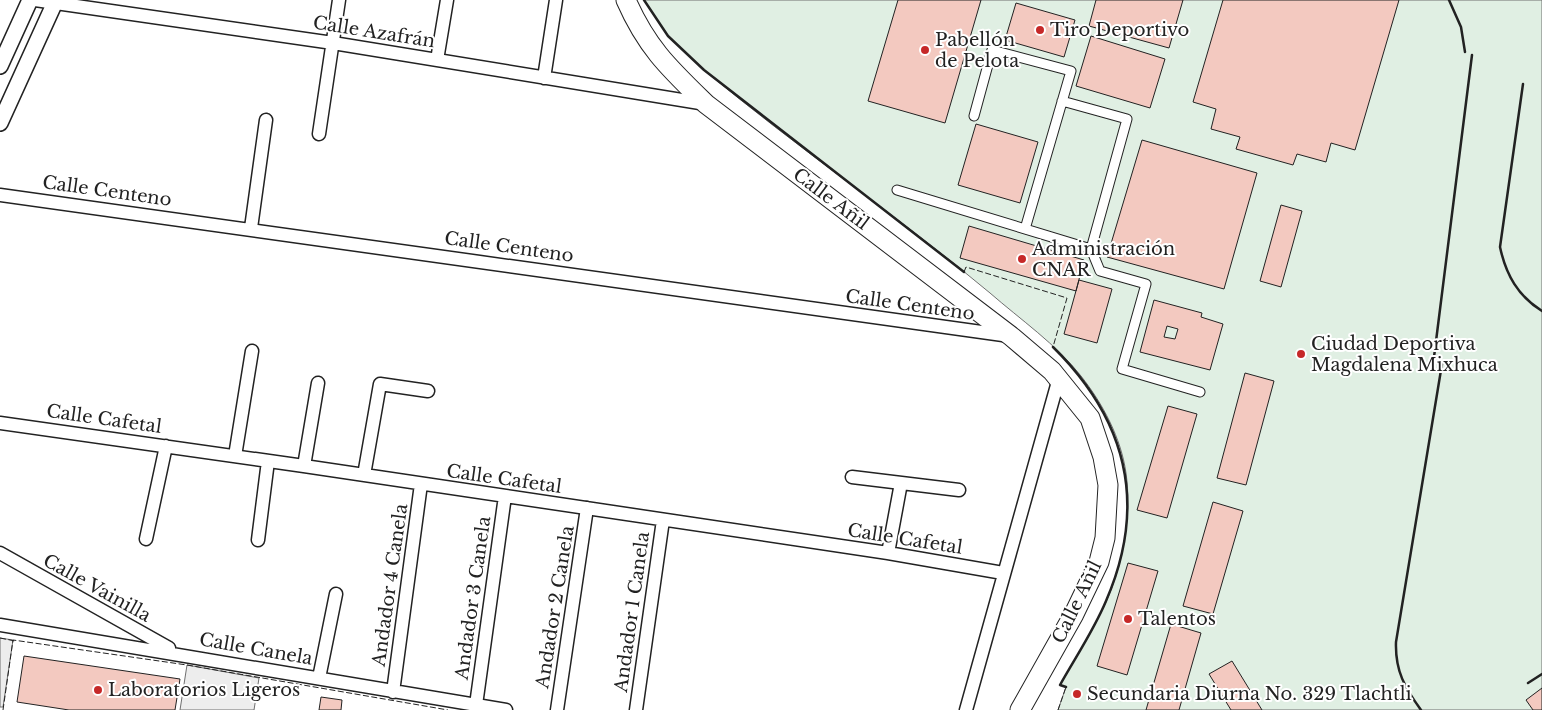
<svg xmlns="http://www.w3.org/2000/svg" width="1542" height="710" font-family="'Libre Baskerville',serif">
<style>
.green{fill:#e0efe3;stroke:#6f6f6f}
.parking{fill:#ededed;stroke:#6f6f6f}
.building{fill:#f3c9c0;stroke:#222;fill-rule:evenodd}
.lines{fill:none;stroke-linecap:round;stroke-linejoin:round}
.pedestrian-casing{stroke:#222;stroke-width:11}
.minor-casing{stroke:#222;stroke-width:15}
.tertiary-casing{stroke:#222;stroke-width:18}
.primary-casing{stroke:#222;stroke-width:21}
.pedestrian{stroke:#fff;stroke-width:9}
.minor{stroke:#fff;stroke-width:12}
.tertiary{stroke:#fff;stroke-width:15}
.primary{stroke:#fff;stroke-width:19}
.fence{stroke:#222;stroke-width:1;stroke-dasharray:6 2.5;stroke-linecap:butt}
.wall{stroke:#222;stroke-width:2.5}
.poi-dot{fill:#c62828;stroke:#fff;stroke-width:2}
.labels{text-anchor:middle;stroke-width:4;stroke-linejoin:round;paint-order:stroke}
.poi-label{font-size:18px;fill:#222;stroke:#fff;text-anchor:start}
.street-label{font-size:18px;fill:#222;stroke:#fff}
</style>
<rect width="100%" height="100%" fill="#fff"/>
<path class="green" d="M644 0H1542V710H1058L1066 687 1060 685C1075 658 1093 631 1106 602 1123 564 1132 514 1126 473 1121 438 1103 404 1081 376 1056 344 1021 320 990 293 897 215 797 148 704 70L668 36Z"/>
<path class="parking" d="M0 638 13 640 3 707H0Z
M187 665 259 678 254 710H180Z"/>
<path class="building" d="M898 0H981L945 123 868 101Z
M1096 0H1183L1169 48 1089 26Z
M1223 0H1399L1355 150 1331 143 1326 162 1297 154 1293 165 1236 149 1240 137 1211 129 1216 109 1193 102Z
M1016 3 1075 20 1064 57 1005 40Z
M1091 36 1165 59 1150 108 1076 86Z
M976 124 1038 142 1020 203 958 185Z
M1142 140 1257 173 1224 289 1107 257Z
M1281 205 1302 211 1281 287 1260 281Z
M969 226 1084 260 1076 291 960 258Z
M1079 280 1112 289 1097 343 1064 334Z
M1154 300 1202 313 1201 317 1223 324 1210 370 1140 352ZM1167 326 1178 329 1175 339 1164 337Z
M1245 373 1274 381 1246 485 1217 478Z
M1168 406 1197 414 1167 518 1137 510Z
M1213 502 1243 511 1213 614 1183 606Z
M1128 563 1158 571 1127 675 1097 666Z
M1171 624 1201 633 1179 710H1146Z
M24 656 180 679 175 710H69L17 702Z
M1232 661 1262 710H1231L1209 674Z
M1542 688V710H1533L1526 700Z
M321 697 342 700 341 710H319Z"/>
<g class="lines">
<defs>
<path id="pedestrian" d="M1062 101 1127 119 1091 249
M974 116 992 50 1071 71 1025 229
M897 190 1091 249 1100 271 1146 284 1122 369 1200 392"/>
<path id="minor" d="M35 0 333 43 706 104
M437 60 447 0
M544 78 556 0
M319 134 339 0
M0 195 1010 336
M251 228 266 120
M0 423 304 466 888 553 1003 573
M235 456 252 351
M304 466 318 383
M364 475 380 384 428 391
M852 477 959 490
M146 539 166 446
M258 540 268 461
M0 553 169 648
M888 553 901 483
M0 625 506 710
M319 678 336 594
M393 692 421 484
M476 705 505 496
M557 710 587 508
M636 710 663 520
M966 710 1059 378"/>
<path id="tertiary" d="M0 66 30 0
M0 123 56 0"/>
<path id="primary" d="M626 0C647 48 670 69 706 104L1012 337 1052 371 1090 418 1103 457 1108 485 1105 538 1099 562 1074 614 1020 710"/>
</defs>
<use href="#pedestrian" class="pedestrian-casing"/>
<use href="#minor" class="minor-casing"/>
<use href="#tertiary" class="tertiary-casing"/>
<use href="#primary" class="primary-casing"/>
<use href="#pedestrian" class="pedestrian"/>
<use href="#minor" class="minor"/>
<use href="#tertiary" class="tertiary"/>
<use href="#primary" class="primary"/>
<path class="fence" d="M964 272 966 267 1067 298 1053 347
M0 638 15 641
M3 710 13 640 187 665 448 710
M1058 710 1066 687"/>
<path class="wall" d="M644 0 668 36 704 70 964 272
M1449 0 1461 27 1465 52
M1523 84 1500 247C1506 275 1518 296 1542 311
M1053 347C1127 420 1148 504 1106 601 1094 630 1075 658 1060 685L1066 687
M1433 365 1472 55
M1528 683 1542 674
M1421 710C1405 688 1395 671 1396 642L1442 364"/>
</g>
<g class="poi-dot">
<circle cx="1040" cy="30" r="5"/>
<circle cx="925" cy="50" r="5"/>
<circle cx="1022" cy="259" r="5"/>
<circle cx="1301" cy="354" r="5"/>
<circle cx="1128" cy="619" r="5"/>
<circle cx="98" cy="690" r="5"/>
<circle cx="1077" cy="694" r="5"/>
</g>
<g class="labels">
<g class="poi-label">
<text x="1050" y="36">Tiro Deportivo</text>
<text x="935" y="46">Pabellón<tspan x="935" dy="21">de Pelota</tspan></text>
<text x="1032" y="255">Administración<tspan x="1032" dy="21">CNAR</tspan></text>
<text x="1311" y="350">Ciudad Deportiva<tspan x="1311" dy="21">Magdalena Mixhuca</tspan></text>
<text x="1138" y="625">Talentos</text>
<text x="108" y="696">Laboratorios Ligeros</text>
<text x="1087" y="700">Secundaria Diurna No. 329 Tlachtli</text>
</g>
<g class="street-label">
<text transform="translate(374 32) rotate(9)" y="6">Calle Azafrán</text>
<text transform="translate(107 191) rotate(8)" y="6">Calle Centeno</text>
<text transform="translate(831 199) rotate(37)" y="6">Calle Añil</text>
<text transform="translate(509 247) rotate(8)" y="6">Calle Centeno</text>
<text transform="translate(910 305) rotate(8)" y="6">Calle Centeno</text>
<text transform="translate(104 419) rotate(8)" y="6">Calle Cafetal</text>
<text transform="translate(504 479) rotate(8)" y="6">Calle Cafetal</text>
<text transform="translate(905 539) rotate(9)" y="6">Calle Cafetal</text>
<text transform="translate(390 585) rotate(-82)" y="6">Andador 4 Canela</text>
<text transform="translate(97 588) rotate(29)" y="6">Calle Vainilla</text>
<text transform="translate(473 598) rotate(-82)" y="6">Andador 3 Canela</text>
<text transform="translate(1077 602) rotate(-64)" y="6">Calle Añil</text>
<text transform="translate(555 607) rotate(-81)" y="6">Andador 2 Canela</text>
<text transform="translate(632 612) rotate(-82)" y="6">Andador 1 Canela</text>
<text transform="translate(256 649) rotate(10)" y="6">Calle Canela</text>
</g>
</g>
</svg>
